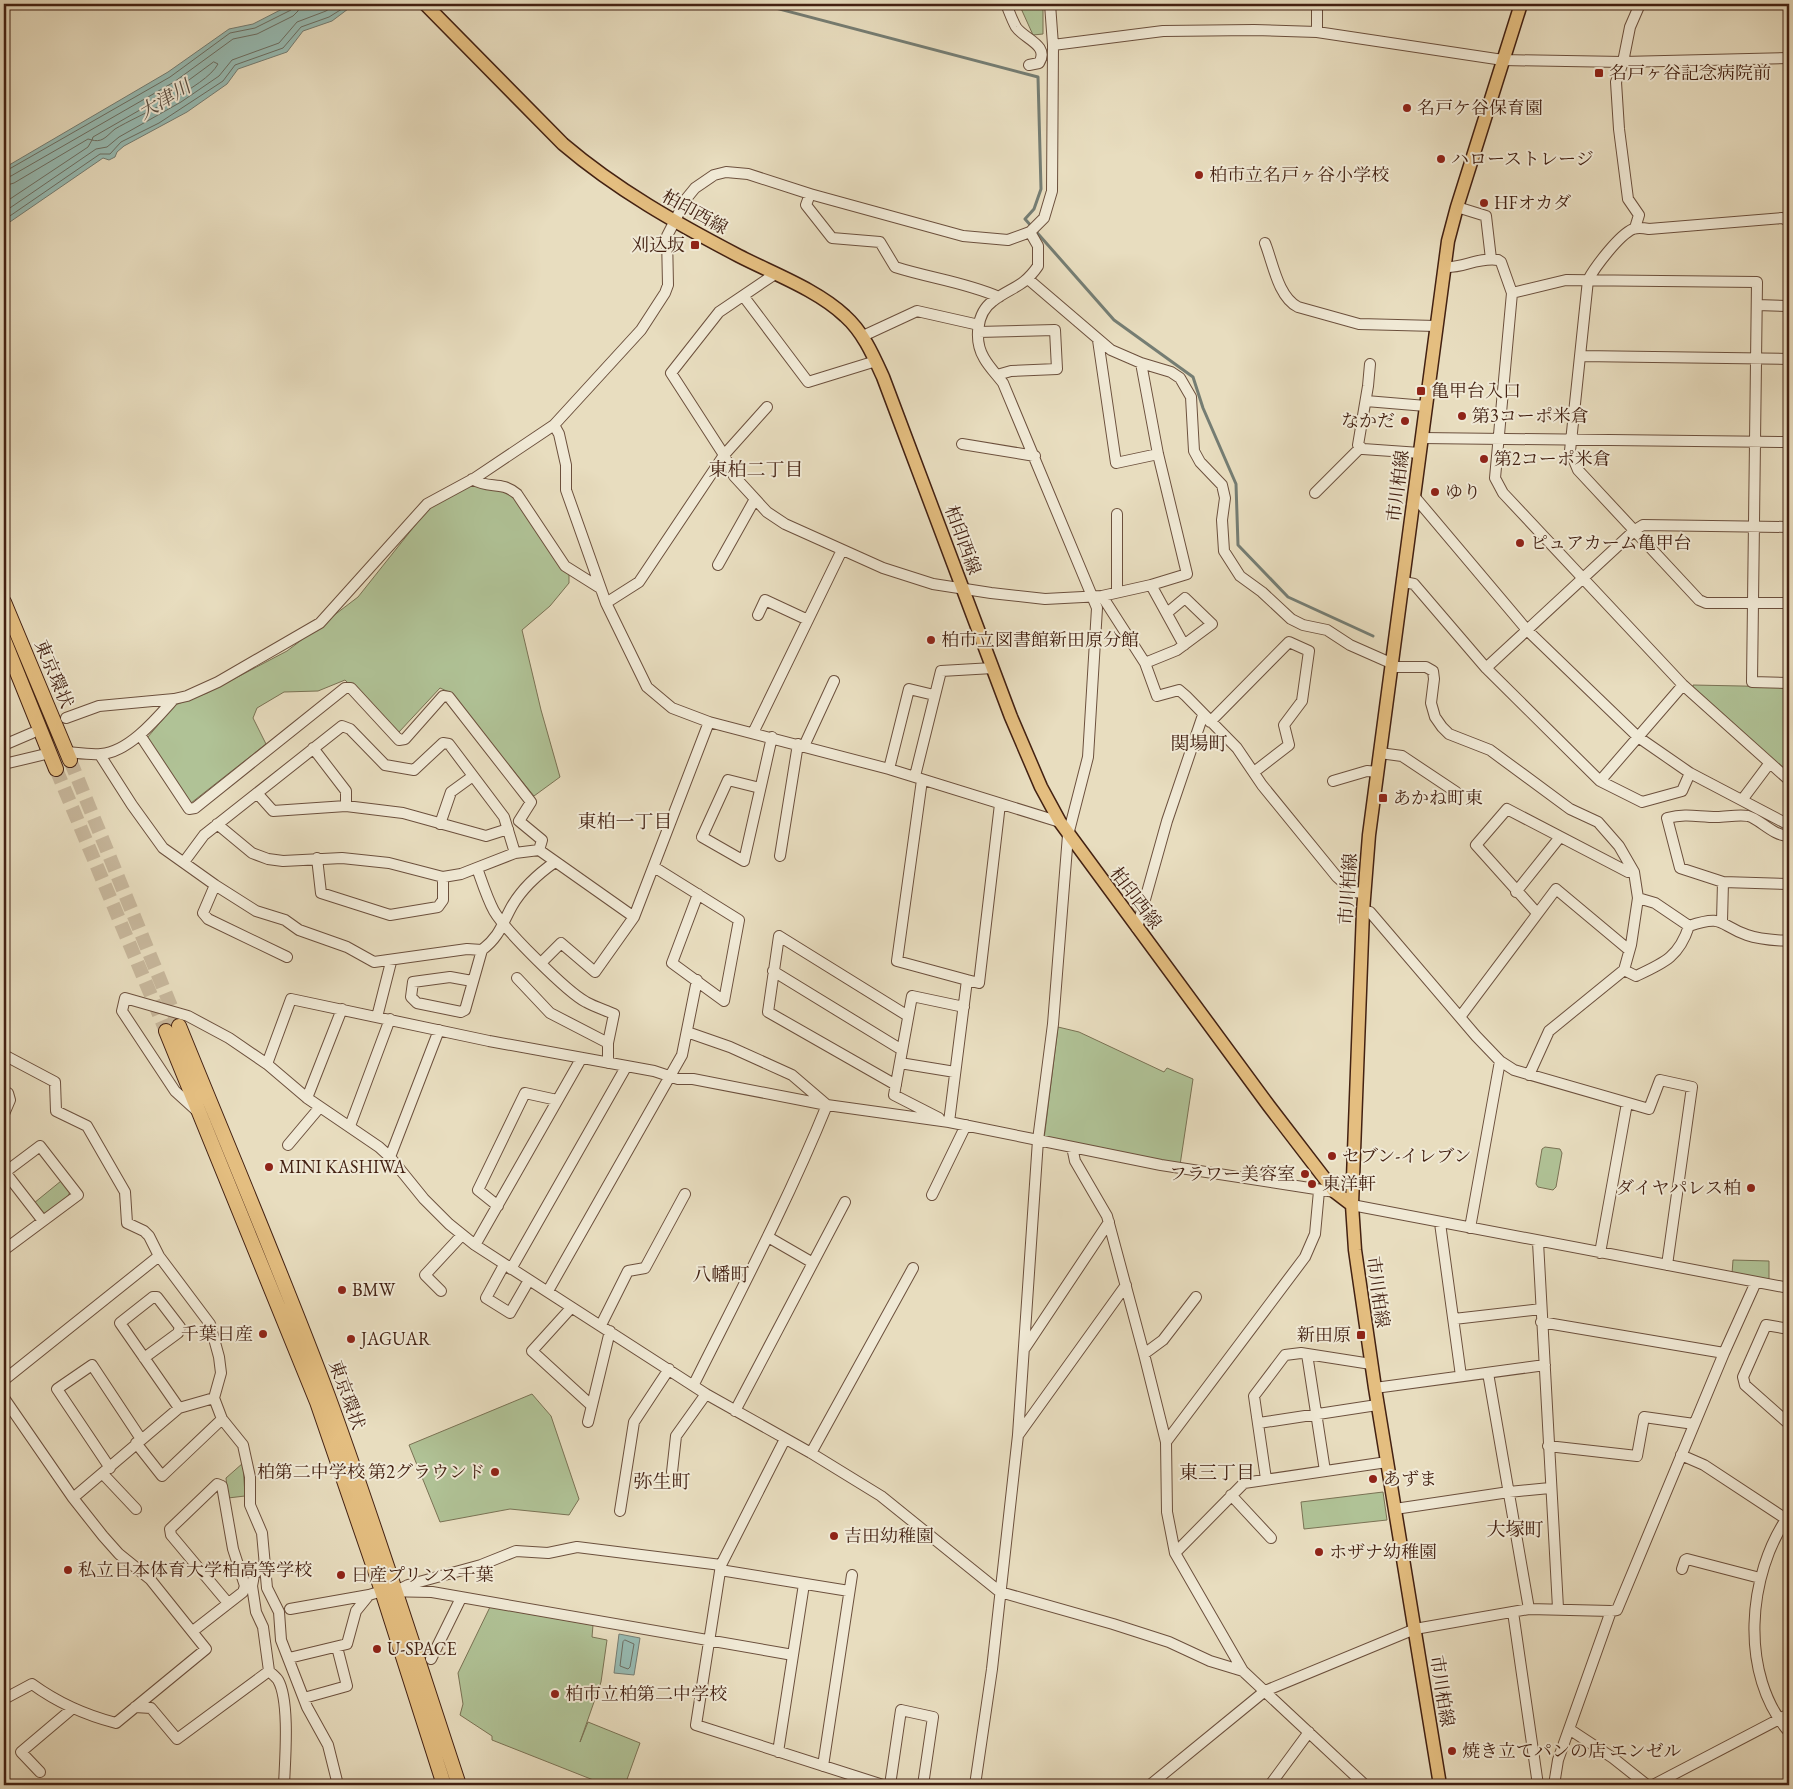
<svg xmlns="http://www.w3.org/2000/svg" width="1793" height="1789" font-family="'EB Garamond','Noto Serif JP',serif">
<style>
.green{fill:#b0c296;stroke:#7a7254}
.water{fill:#97bbb3;stroke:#757d73}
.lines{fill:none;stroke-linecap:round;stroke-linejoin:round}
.shore{stroke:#6d6e62;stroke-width:1}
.stream{stroke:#757d73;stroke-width:3}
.highway-tunnel{stroke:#c7b79c;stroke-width:14;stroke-dasharray:14 7;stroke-linecap:butt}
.minor-casing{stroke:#6c503d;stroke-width:12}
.major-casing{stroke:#432112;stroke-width:15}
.highway-casing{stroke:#432112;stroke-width:16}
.minor{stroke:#f0e9d5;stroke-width:10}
.major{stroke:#e4be80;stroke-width:12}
.highway{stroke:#e4be80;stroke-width:14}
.poi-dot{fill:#8f2418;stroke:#f0e9d5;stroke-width:2}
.labels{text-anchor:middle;stroke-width:4;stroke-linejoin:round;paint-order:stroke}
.poi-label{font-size:18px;fill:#432112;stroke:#f0e9d5;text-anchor:start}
.street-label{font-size:18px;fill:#432112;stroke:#f0e9d5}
.water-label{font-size:19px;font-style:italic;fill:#5c4f42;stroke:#f0e9d5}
.neighbourhood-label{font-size:19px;fill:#432112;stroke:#f0e9d5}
</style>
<rect width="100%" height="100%" fill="#e8ddbf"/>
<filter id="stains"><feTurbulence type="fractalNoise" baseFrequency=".004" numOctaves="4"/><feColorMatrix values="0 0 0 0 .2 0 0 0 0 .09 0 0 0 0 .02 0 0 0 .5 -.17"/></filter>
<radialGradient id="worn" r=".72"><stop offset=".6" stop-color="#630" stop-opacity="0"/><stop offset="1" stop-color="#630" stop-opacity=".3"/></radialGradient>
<path class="green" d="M1019 4H1043V34L1033 35Z
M473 484 503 489 528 506 569 564V583L550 606 522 630 541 710 560 777 534 796 449 692 440 688 399 732 345 680 318 691 284 692 257 708 253 718 266 744 191 803 147 738 175 705 207 693 287 651 358 597 428 509Z
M1693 685 1789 687V774L1693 688Z
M1058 1027 1079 1032 1164 1072 1167 1068 1193 1079 1180 1165 1044 1139Z
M1545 1147 1560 1149 1562 1153 1556 1187 1553 1190 1538 1187 1536 1184 1542 1149Z
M61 1181 70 1192 68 1196 46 1214 41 1213 34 1203Z
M1733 1260 1769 1261V1281L1732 1274Z
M532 1394 551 1416 579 1499 569 1515 510 1509 440 1522 409 1445Z
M243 1463 245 1496 228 1498 226 1478Z
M1383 1492 1387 1520 1304 1529 1301 1502Z
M490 1607 593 1625 592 1637 607 1640 601 1682 580 1742 588 1722 640 1743 625 1785H606L492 1740V1736L460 1715 463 1704 458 1673Z"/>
<path class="water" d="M292 4H382L348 9 332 21 303 31 287 52 238 69 227 84 187 112 124 146 117 152 115 157 109 160 103 158 4 226V168L168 72 229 29 253 24Z
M619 1634 640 1638 634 1675 614 1673Z"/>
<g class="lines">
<path class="shore" d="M214 62 218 64C205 88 138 115 115 129 111 132 107 137 103 139 100 141 95 141 92 140L93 137 178 88Z
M4 172 170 77 230 33 255 28 291 10 293 4
M4 178 11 176 174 82 233 39 257 34 293 16 298 11 300 4
M4 186 14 183 88 139 92 140 88 147 4 203
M4 212 96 149 107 147 119 137 181 102 219 76 232 60 279 43 297 22 326 11 336 4
M4 220 100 154H110L121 142 159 123 223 81 235 65 283 48 301 27 329 17 350 4
M625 1640 634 1644 630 1667 628 1669 620 1666 623 1642Z"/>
<path class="stream" d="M760 4 1038 77 1041 189 1034 209 1025 219 1114 320 1193 377 1203 408 1236 484 1238 545 1288 597 1373 636"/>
<path class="highway-tunnel" d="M70 760 179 1026
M56 769 166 1031"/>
<defs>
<path id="minor" d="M1006 4C1009 11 1012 20 1016 27 1024 39 1050 45 1039 63L1029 65
M1050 4 1053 45
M1317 32V4
M810 194 806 205 832 238 880 242 895 267C929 278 965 282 999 297
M1457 207 1486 216 1491 259
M1789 221 1782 218 1649 229C1644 228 1638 227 1633 229 1619 235 1595 267 1588 280L1570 451 1578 470 1699 600 1706 603H1789
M1635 228 1639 215 1628 199 1619 129 1616 82 1623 62 1630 27 1640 4
M1030 232 1038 246V266C1023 288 1011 287 993 301 976 313 974 341 984 358 989 367 997 375 1003 383L1097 608 1088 757 1068 835 1053 1024 1038 1140 1161 1165 1335 1192
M1265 243C1273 263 1278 297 1298 307L1359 324 1436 326
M1444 267C1462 269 1477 257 1498 260L1501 262 1512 293 1495 478 1503 493 1683 685 1789 780
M1028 279 1111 350 1141 363 1171 372 1180 378 1191 397 1194 451 1200 462 1222 485 1225 498 1222 520 1224 551 1240 576 1262 592 1291 619 1303 625 1327 630 1350 645 1393 664
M1512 293 1566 280 1757 282 1752 682 1789 683
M744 297 808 382 876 361
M1757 305 1789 306
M978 332 1055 330 1057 369 1011 371 997 375
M863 336 917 311 979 325
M1098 340 1116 463 1158 454
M1581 356 1789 359
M1141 363 1158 454 1187 574 1151 585
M1370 364 1368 386 1358 445 1363 449 1420 453
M1366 401 1426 406
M767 407 724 455 671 373 719 312 775 274
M554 425 559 434 566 465V490L606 603 647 687 672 708 709 722 889 769 1060 822
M1422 438 1789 442
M962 444 1035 456
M472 479C490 490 500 480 517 494L565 566 600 588
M1315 493 1361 447
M1414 496 1527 630 1638 737 1690 773 1789 825
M1117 514V592
M718 565 755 499
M1404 582 1414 584 1486 668 1600 781 1642 802 1682 791 1690 773
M1102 596 1151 585 1184 645
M606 603 639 582 724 455 734 476 767 512 785 524 883 568 933 584 991 593 1045 599 1102 596 1145 663 1157 696 1179 690 1186 696 1237 748 1262 785 1337 877 1354 892 1364 893
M758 615 765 600 808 620
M1145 663 1177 650 1212 624 1185 598 1167 613
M1392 667H1426L1433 671 1434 679 1431 703 1435 717 1442 727 1449 734 1490 750 1570 809 1598 822 1619 846 1634 872 1638 898 1631 945 1624 970 1549 1031 1529 1075
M1486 668 1635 530 1643 525 1789 527
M66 718 99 706 174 699 187 696 218 682 320 623 427 504 475 478 554 425 641 330 665 293 668 285 667 236 686 199 695 188 714 175 726 172 748 174 810 194 963 236 1008 240 1030 232 1044 218 1052 191 1053 45 1163 31 1254 30 1317 32 1503 60 1623 62 1789 58
M1210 722 1289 642 1309 651 1302 701 1284 725 1289 745 1254 772
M753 733 842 550
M140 735 189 809 195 808 345 688H351L399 740 405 739 443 696 449 697 531 802 519 821 542 840 539 850
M4 745 32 733
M804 746 834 681
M313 748 346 791V806
M67 752C78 753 90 755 101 754 129 752 157 718 174 699
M1380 753 1402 756 1456 792
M100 755 132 805 163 848 215 885 256 911 285 920 299 930 347 947 374 962 467 949 482 950C500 936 502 924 512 906 523 887 538 874 555 862
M4 764 50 753
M889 769 909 689 934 695
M915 776 941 671 993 668
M922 780 897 961 967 980
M1333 781 1367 771 1378 772
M1600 781 1683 685
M760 788 728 780 702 837 744 861 772 737
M257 793 273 811 346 806 403 813 486 836 508 829
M1742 800 1769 764
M217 824 252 853 268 859 283 861 342 858 389 863 443 877 461 874 515 853 539 850 634 917
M440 824 451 792 473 776
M1789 836C1773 836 1760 819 1748 816 1739 814 1726 817 1717 817 1697 817 1688 813 1667 818L1680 868 1723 882 1789 884
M780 856 798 744
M317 858 321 893 390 915 438 907 443 900V877
M184 862 204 835 342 726 350 729 385 765 414 770 443 743 449 744 504 817 515 853
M654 867 739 920 724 1001 672 963 698 894
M477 868C482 882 487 898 494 911 505 930 567 992 586 1002 595 1007 605 1010 614 1014L608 1043V1063
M215 885 203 913 208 919 287 957
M1516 892 1560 837
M1363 911 1370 912 1476 1036 1500 1061 1514 1070 1649 1109 1660 1080 1692 1087 1667 1265
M1537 913 1476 845 1507 809 1628 872H1634
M1722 921 1723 882
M1689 926C1725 914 1718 925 1747 935 1761 940 1774 940 1789 941
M1137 928 1167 821 1203 715
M541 963 561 943 595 972 634 917 709 722
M1624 970 1636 976C1664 963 1679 957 1689 926L1655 903 1638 898
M773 971 902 1050
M517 978 550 1013 608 1043
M472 981 450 977 413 982 411 997 417 1003 461 1012 465 1010 482 950
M377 1017 391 962
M1460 1017 1556 889 1629 950
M687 1032 730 1047 792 1075 827 1105C788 1201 740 1292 694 1384
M4 1055 55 1082 56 1111 87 1126 125 1192 127 1223 144 1231 149 1236 159 1256 210 1324 219 1357 221 1373 214 1398 222 1419 243 1445 250 1477V1505L262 1533 267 1588 279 1612 281 1640 307 1707 328 1745 338 1785
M900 1063 955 1072
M267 1064 291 999 489 1041 654 1071 678 1079H693L827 1105 949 1122
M896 1085 768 1012 779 936 908 1016
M4 1091 8 1093 10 1100 4 1114
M307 1098 342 1009
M197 1111 175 1091 122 1011 125 998 188 1016 229 1038 267 1064 307 1098 379 1147 390 1157 424 1199 449 1224 475 1245 706 1394 811 1453 881 1496 1000 1592 1113 1624 1169 1642 1210 1661 1243 1671
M939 1118 894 1095 912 996 964 1007
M350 1126 390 1019
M288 1145 320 1107
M1072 1147 1075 1161 1107 1216 1144 1354 1166 1442 1167 1512 1175 1553 1243 1671 1365 1785
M390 1157 439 1030
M5 1172 43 1221
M4 1173 40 1146 78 1195 4 1250
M932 1195 966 1125
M1352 1205 1789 1288
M498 1206 478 1190 525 1093 557 1100
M1440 1223 1461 1376
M1470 1228 1500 1061
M768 1237 813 1263
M1538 1242 1558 1608
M475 1245 581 1059
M1600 1253 1627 1103
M504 1265 486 1298 510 1313 529 1280
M511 1269 626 1067
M441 1291 425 1275 462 1235
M548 1291 682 1055 697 980
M571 1308 532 1351 592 1406
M1454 1319 1541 1309
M1541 1322 1724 1353
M601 1325 628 1271 645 1268 685 1194
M1789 1329 1766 1325 1743 1377 1745 1385 1789 1424
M1025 1348 1109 1222
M1144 1354 1163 1340 1196 1297
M1307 1354 1325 1471
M144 1358 178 1333 180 1327 157 1297H153L120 1323 179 1408
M1488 1373 1529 1609 1611 1611
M4 1380 159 1256
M1375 1388 1545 1365
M4 1398 73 1498 103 1536 119 1554 150 1579 206 1649 116 1723C85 1715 58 1703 32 1684L4 1699
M735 1411 845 1202
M588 1422 610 1331
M1259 1423 1377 1405
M1019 1434 1126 1285
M785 1439 721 1565 696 1725 883 1785
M1166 1442 1305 1257 1315 1234 1319 1191
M136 1443 162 1476 222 1419
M1548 1446 1637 1456 1644 1417 1694 1424
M811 1453 913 1268
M1681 1455 1704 1465 1786 1519
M110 1468 57 1389 92 1365 141 1439
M672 1472 676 1436 706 1394
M103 1474 136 1509
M1266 1479 1254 1396 1285 1355 1301 1353 1371 1364
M1231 1495 1271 1538
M73 1498 179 1408 214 1398
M1395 1509 1509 1492 1550 1488
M620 1511 634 1422 669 1369
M1789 1515C1747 1574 1739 1675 1789 1732
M1175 1553 1244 1483 1387 1462
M265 1562 254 1575 252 1586 256 1612 263 1627 269 1671
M1682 1569 1685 1560 1687 1559 1760 1578
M720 1570 849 1591
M398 1590 408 1585 481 1565 516 1551 548 1553 577 1547 721 1565
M290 1609 369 1595
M1513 1612 1538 1785
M193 1631 243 1592 245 1586 233 1549 222 1486 217 1484 170 1529 171 1535 228 1603
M289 1658 347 1644 356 1611 369 1595 382 1591 432 1592 793 1655
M431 1659 461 1598
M304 1698 347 1686 337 1647
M135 1707 151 1708 177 1739 269 1671C272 1674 276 1677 278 1680 290 1701 285 1760 284 1785
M1569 1729 1613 1758 1647 1785
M778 1752 804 1584
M823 1766 852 1575
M40 1772 21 1752 73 1708
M890 1785 901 1710 933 1717 923 1785
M975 1785 992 1669 1018 1435 1038 1140 949 1122 967 980 979 983 1000 804
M1150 1785 1265 1691 1415 1629 1529 1609
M1270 1785 1309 1732
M1554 1785 1558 1760 1611 1611 1617 1610 1724 1353 1756 1282
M1653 1785 1789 1714"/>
<path id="major" d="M425 4 563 144C617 190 676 223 739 256 772 273 818 290 845 316 863 332 873 355 883 377L1011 717 1041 787 1060 822 1269 1106 1335 1192 1352 1205
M1440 1785 1375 1388 1355 1250 1352 1205 1363 911 1369 835 1448 241 1457 207 1521 4"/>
<path id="highway" d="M4 602 70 760
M4 640 56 769
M179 1026C229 1149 281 1271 328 1396 375 1524 416 1655 459 1785
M166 1031 317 1402 382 1591 444 1785"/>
</defs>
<use href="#minor" class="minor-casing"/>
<use href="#major" class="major-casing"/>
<use href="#highway" class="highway-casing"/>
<use href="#minor" class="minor"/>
<use href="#major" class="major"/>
<use href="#highway" class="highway"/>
</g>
<g class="poi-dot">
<rect x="1594" y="68" width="10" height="10" rx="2.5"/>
<circle cx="1407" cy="108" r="5"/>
<circle cx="1441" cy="159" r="5"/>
<circle cx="1199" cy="175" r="5"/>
<circle cx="1484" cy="203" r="5"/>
<rect x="690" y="240" width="10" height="10" rx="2.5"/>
<rect x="1416" y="386" width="10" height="10" rx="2.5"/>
<circle cx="1462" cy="416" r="5"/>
<circle cx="1405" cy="421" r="5"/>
<circle cx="1484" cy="459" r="5"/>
<circle cx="1435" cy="492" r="5"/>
<circle cx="1520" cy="543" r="5"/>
<circle cx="931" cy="640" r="5"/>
<rect x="1378" y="793" width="10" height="10" rx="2.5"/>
<circle cx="1332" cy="1156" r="5"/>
<circle cx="269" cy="1167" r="5"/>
<circle cx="1305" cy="1174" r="5"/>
<circle cx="1312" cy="1184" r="5"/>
<circle cx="1751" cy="1188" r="5"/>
<circle cx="342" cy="1290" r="5"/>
<circle cx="263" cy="1334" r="5"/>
<rect x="1356" y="1330" width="10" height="10" rx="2.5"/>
<circle cx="351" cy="1339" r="5"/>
<circle cx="495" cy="1472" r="5"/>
<circle cx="1373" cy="1479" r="5"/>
<circle cx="834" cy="1536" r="5"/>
<circle cx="1319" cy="1552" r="5"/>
<circle cx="68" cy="1570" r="5"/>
<circle cx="341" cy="1575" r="5"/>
<circle cx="377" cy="1649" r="5"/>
<circle cx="555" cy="1694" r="5"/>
<circle cx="1452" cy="1751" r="5"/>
</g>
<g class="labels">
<g class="poi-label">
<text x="1609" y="79">名戸ヶ谷記念病院前</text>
<text x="1417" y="114">名戸ケ谷保育園</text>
<text x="1451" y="165">ハローストレージ</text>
<text x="1209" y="181">柏市立名戸ヶ谷小学校</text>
<text x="1494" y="209">HFオカダ</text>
<text x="685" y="251" text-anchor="end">刈込坂</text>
<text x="1431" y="397">亀甲台入口</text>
<text x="1472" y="422">第3コーポ米倉</text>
<text x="1395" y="427" text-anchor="end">なかだ</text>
<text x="1494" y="465">第2コーポ米倉</text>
<text x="1445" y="498">ゆり</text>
<text x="1530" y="549">ピュアカーム亀甲台</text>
<text x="941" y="646">柏市立図書館新田原分館</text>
<text x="1393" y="804">あかね町東</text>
<text x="1342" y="1162">セブン-イレブン</text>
<text x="279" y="1173">MINI KASHIWA</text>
<text x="1295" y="1180" text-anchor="end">フラワー美容室</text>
<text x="1322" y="1190">東洋軒</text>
<text x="1741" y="1194" text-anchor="end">ダイヤパレス柏</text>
<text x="352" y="1296">BMW</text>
<text x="253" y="1340" text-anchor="end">千葉日産</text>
<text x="1351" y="1341" text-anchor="end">新田原</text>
<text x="361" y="1345">JAGUAR</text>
<text x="485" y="1478" text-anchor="end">柏第二中学校 第2グラウンド</text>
<text x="1383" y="1485">あずま</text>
<text x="844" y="1542">吉田幼稚園</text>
<text x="1329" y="1558">ホザナ幼稚園</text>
<text x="78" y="1576">私立日本体育大学柏高等学校</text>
<text x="351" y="1581">日産プリンス千葉</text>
<text x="387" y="1655">U-SPACE</text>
<text x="565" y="1700">柏市立柏第二中学校</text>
<text x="1462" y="1757">焼き立てパンの店 エンゼル</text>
</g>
<g class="street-label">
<text transform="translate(695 212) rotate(29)" y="6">柏印西線</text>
<text transform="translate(1398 486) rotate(-83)" y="6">市川柏線</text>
<text transform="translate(963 540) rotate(70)" y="6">柏印西線</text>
<text transform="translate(54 674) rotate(67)" y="6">東京環状</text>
<text transform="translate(1348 889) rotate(-86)" y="6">市川柏線</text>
<text transform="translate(1136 898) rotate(53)" y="6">柏印西線</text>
<text transform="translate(1378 1292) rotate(82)" y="6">市川柏線</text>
<text transform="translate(347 1395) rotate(70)" y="6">東京環状</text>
<text transform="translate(1442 1691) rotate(81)" y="6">市川柏線</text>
</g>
<g class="water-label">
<text transform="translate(164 99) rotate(-31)" y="7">大津川</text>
</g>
<g class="neighbourhood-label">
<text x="756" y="476">東柏二丁目</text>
<text x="1199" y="750">関場町</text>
<text x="625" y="828">東柏一丁目</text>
<text x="721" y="1281">八幡町</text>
<text x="1217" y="1479">東三丁目</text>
<text x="662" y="1488">弥生町</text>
<text x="1515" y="1536">大塚町</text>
</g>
</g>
<rect width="1793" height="1789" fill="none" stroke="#e8ddbf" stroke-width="20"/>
<rect x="5" y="5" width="1783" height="1779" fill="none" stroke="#432112" stroke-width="2.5"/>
<rect x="10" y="10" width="1773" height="1769" fill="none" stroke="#432112"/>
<rect width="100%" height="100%" filter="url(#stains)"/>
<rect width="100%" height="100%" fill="url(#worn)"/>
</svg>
